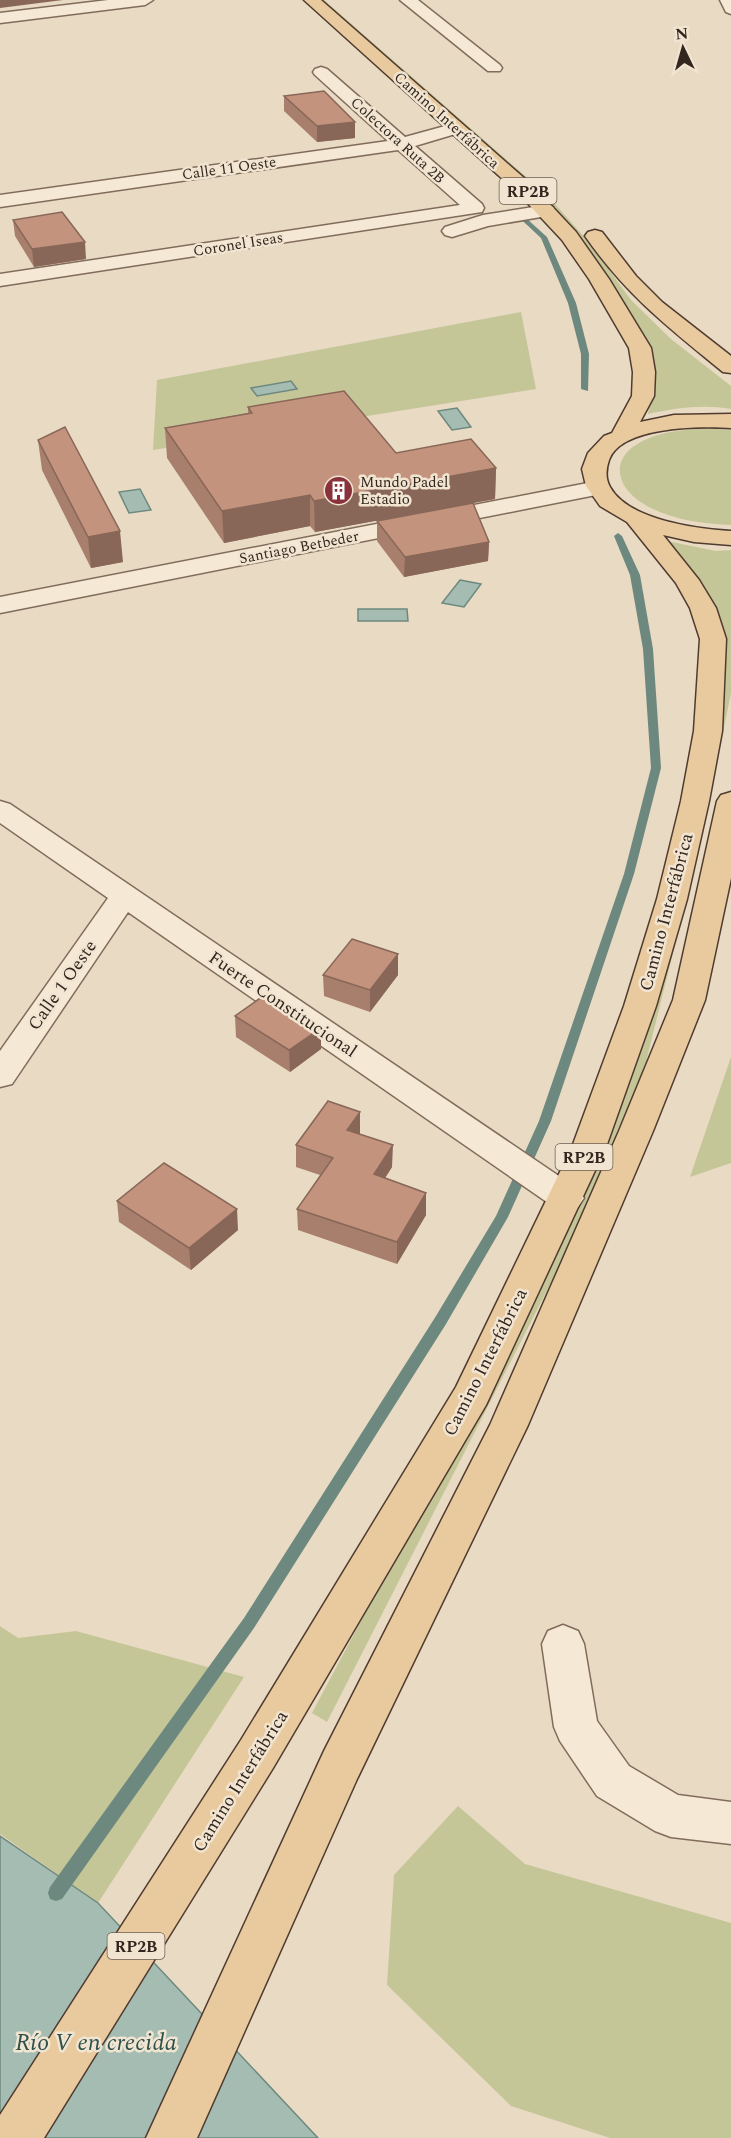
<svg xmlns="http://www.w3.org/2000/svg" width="731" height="2138" font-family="Spectral,serif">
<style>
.green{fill:#c5c698}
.water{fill:#a5bcb3;stroke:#6d897f;stroke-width:1.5}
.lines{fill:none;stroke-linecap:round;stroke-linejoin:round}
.stream{fill:#6d897f;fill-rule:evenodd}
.minor-casing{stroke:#816c5c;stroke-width:3}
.major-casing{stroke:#4f3b30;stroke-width:3}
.minor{fill:#f5e8d5;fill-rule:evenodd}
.major{fill:#e9ca9e;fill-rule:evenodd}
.wall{fill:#a87e6c}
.shaded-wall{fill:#886758}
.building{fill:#c3937d;stroke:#886758;stroke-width:1.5}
.labels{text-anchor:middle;stroke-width:5;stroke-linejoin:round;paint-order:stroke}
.far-street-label{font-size:15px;fill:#33261e;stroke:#f1e5d2}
.far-poi-label{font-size:15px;fill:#33261e;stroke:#f1e5d2;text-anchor:start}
.shield{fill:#f1e5d2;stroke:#6c5f54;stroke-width:1.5}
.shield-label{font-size:16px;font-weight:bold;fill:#33261e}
.street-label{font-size:18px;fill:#33261e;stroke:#f1e5d2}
.near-water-label{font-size:24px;font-style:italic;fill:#2f514b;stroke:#f1e5d2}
</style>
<rect width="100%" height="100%" fill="#e9dac3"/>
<path class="green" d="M318 0H324L548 196 587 240 631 300 671 339 731 386V409C703 404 675 408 648 414L654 370 580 241Z
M521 312 536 389 153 450 157 380Z
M705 428 731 430V525C704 524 675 520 651 508 616 491 605 457 647 439 665 431 685 430 705 428Z
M667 541 716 551 731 550V693L703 832 645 1066 563 1259 327 1722 312 1713 557 1252 639 1052 722 631 693 572Z
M731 1057V1163L690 1177Z
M0 1626 18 1638 76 1631 244 1677 98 1903 0 1834Z
M458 1806 525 1864 731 1923V2138H610L511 2106 387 1985 394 1875Z"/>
<path class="water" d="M291 381 297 389 257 396 251 388Z
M457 408 471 427 452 430 438 411Z
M140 489 151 510 129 513 119 492Z
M460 580 481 584 464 607 442 603Z
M358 609H407L408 621H358Z
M0 1836 98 1903 318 2138H0Z"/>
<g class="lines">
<path class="stream" d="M512 209H516L547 237 576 303 589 354 588 391 581 389V354L568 303 541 238 512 211Z
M618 533 622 536 640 575 653 649 661 768 634 874 551 1121 508 1217 446 1324 254 1628 62 1899 56 1901 50 1899 48 1893 50 1887 244 1618 436 1316 496 1216 539 1121 624 874 651 768 643 649 630 575 614 536Z"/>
<defs>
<path id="minor" d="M108 0H153L145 5 0 23V13Z
M400 0H418L500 65 502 68 500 71H488Z
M720 0H731V14L726 12Z
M321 67 327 69 405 137 456 123 462 124 465 128 462 132 415 146 482 204 484 208 482 212 0 286V274L460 205 398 150 0 207V195L388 141 315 75 313 72 315 69Z
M546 205 553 207 555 211 553 215 488 226 452 237 445 235 442 231 445 227 483 215Z
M598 481 606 483 610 488 606 493 0 613V597Z
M0 801 10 804 578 1189 584 1198 578 1207 566 1211 554 1207 128 912 12 1084 0 1087V1051L108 898 0 823Z
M563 1625 578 1631 584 1644 597 1721 629 1766 678 1795 731 1802V1844L671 1837 655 1831 597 1796 560 1741 554 1727 542 1644 548 1631Z"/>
<path id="major" d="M304 0H321L532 185 576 232 609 279 651 348 655 372 654 396 640 422 674 415 731 414V428C701 426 621 426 609 460 606 469 605 478 610 487 628 520 697 529 731 531V545L694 542 663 535 699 580 716 608 726 639 722 731 709 801 687 899 656 1006 606 1147 486 1405 273 1768 44 2138H0V2115L241 1740 456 1387 572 1147 624 1006 657 899 681 801 694 731 700 639 690 608 676 583 627 522 600 506 586 486 582 469 588 453 604 436 612 433 632 396 633 372 629 348 589 279 562 240 518 193Z
M595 230 602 232 636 276 662 302 731 356V373L723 372C669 328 626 295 585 236L588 232Z
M731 792V878L705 1000 653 1131 528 1425 357 1779 197 2138H146L324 1751 490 1425 619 1131 673 1000 717 801 721 795Z"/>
</defs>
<use href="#minor" class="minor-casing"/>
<use href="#major" class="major-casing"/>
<use href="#minor" class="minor"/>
<use href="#major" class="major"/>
</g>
<path class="wall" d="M284 96 355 138 317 142 284 111Z
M13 220 86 259 34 267 15 236Z
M248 407 396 453 496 468 495 499 473 503 489 542 488 561 404 577 377 541V521L459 505 315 532 310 526 224 543 167 458 165 428 248 413Z
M38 440 123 562 91 568 42 470Z
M323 975H398L370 1012 324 996Z
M235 1016 321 1028V1049L290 1072 236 1037Z
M360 1112V1134L392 1167 385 1178 426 1193V1215L397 1264 298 1230 297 1209 320 1175 296 1167V1145Z
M117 1201 238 1230 191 1270 119 1222Z"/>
<path class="shaded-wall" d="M0 0H63L0 8Z
M355 122V138L317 142V126Z
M85 242 86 259 34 267 32 249Z
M496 468 495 499 315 532 314 501Z
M310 495V526L224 543 222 511Z
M120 531 123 562 91 568 88 537Z
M489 542 488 561 404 577 405 557Z
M398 954V975L370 1012V990Z
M321 1028V1049L290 1072 289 1050Z
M360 1112V1133L348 1151 347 1130Z
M393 1145 392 1167 374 1195V1174Z
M426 1193V1215L397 1264V1242Z
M237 1209 238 1230 191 1270 189 1248Z"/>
<path class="building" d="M324 91 355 122 317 126 284 96Z
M62 212 85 242 32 249 13 220Z
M344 391 396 453 471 439 496 468 314 501 310 495 222 511 165 428 252 413 248 407Z
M65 427 120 531 88 537 38 440Z
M473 503 489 542 405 557 377 521Z
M352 939 398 954 370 990 323 975Z
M266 994 321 1028 289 1050 235 1016Z
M328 1101 360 1112 347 1130 393 1145 374 1174 426 1193 397 1242 297 1209 333 1158 296 1145Z
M164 1163 237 1209 189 1248 117 1201Z"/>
<defs>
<symbol id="building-disc" viewBox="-11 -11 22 22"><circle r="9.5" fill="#8a323c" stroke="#f1e5d2"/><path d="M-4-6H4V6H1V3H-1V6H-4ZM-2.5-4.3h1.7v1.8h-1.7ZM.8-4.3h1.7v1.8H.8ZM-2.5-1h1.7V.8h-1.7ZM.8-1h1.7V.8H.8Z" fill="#fff"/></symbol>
</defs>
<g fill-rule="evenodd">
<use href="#building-disc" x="322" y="474" width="33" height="33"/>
</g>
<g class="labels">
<g class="far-street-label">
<text transform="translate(447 120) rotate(42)" y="5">Camino Interfábrica</text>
<text transform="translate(398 140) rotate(42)" y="5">Colectora Ruta 2B</text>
<text transform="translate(229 168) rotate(-8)" y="5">Calle 11 Oeste</text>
<text transform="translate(238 244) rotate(-9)" y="5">Coronel Iseas</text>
<text transform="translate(299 547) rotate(-11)" y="5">Santiago Betbeder</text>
</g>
<g class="far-poi-label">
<text x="360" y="487">Mundo Padel<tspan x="360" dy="17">Estadio</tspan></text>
</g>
<g class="shield">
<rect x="499.5" y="178" width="57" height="26" rx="4.5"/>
<rect x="555.5" y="1144" width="57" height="26" rx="4.5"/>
<rect x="107.5" y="1933" width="57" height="26" rx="4.5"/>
</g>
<g class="shield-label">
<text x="528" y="197">RP2B</text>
<text x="584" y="1163">RP2B</text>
<text x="136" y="1952">RP2B</text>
</g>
<g class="street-label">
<text transform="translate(666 912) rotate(-75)" y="6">Camino Interfábrica</text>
<text transform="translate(62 985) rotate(-55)" y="6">Calle 1 Oeste</text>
<text transform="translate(283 1004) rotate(34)" y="6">Fuerte Constitucional</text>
<text transform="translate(485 1362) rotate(-63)" y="6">Camino Interfábrica</text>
<text transform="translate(240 1781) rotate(-58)" y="6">Camino Interfábrica</text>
</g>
<g class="near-water-label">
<text x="96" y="2050">Río V en crecida</text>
</g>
</g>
<g transform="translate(683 48) rotate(355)" stroke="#f1e5d2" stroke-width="4.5" paint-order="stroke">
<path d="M0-4.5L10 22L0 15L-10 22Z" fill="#33261e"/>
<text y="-9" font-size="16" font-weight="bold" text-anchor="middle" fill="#33261e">N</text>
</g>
</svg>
